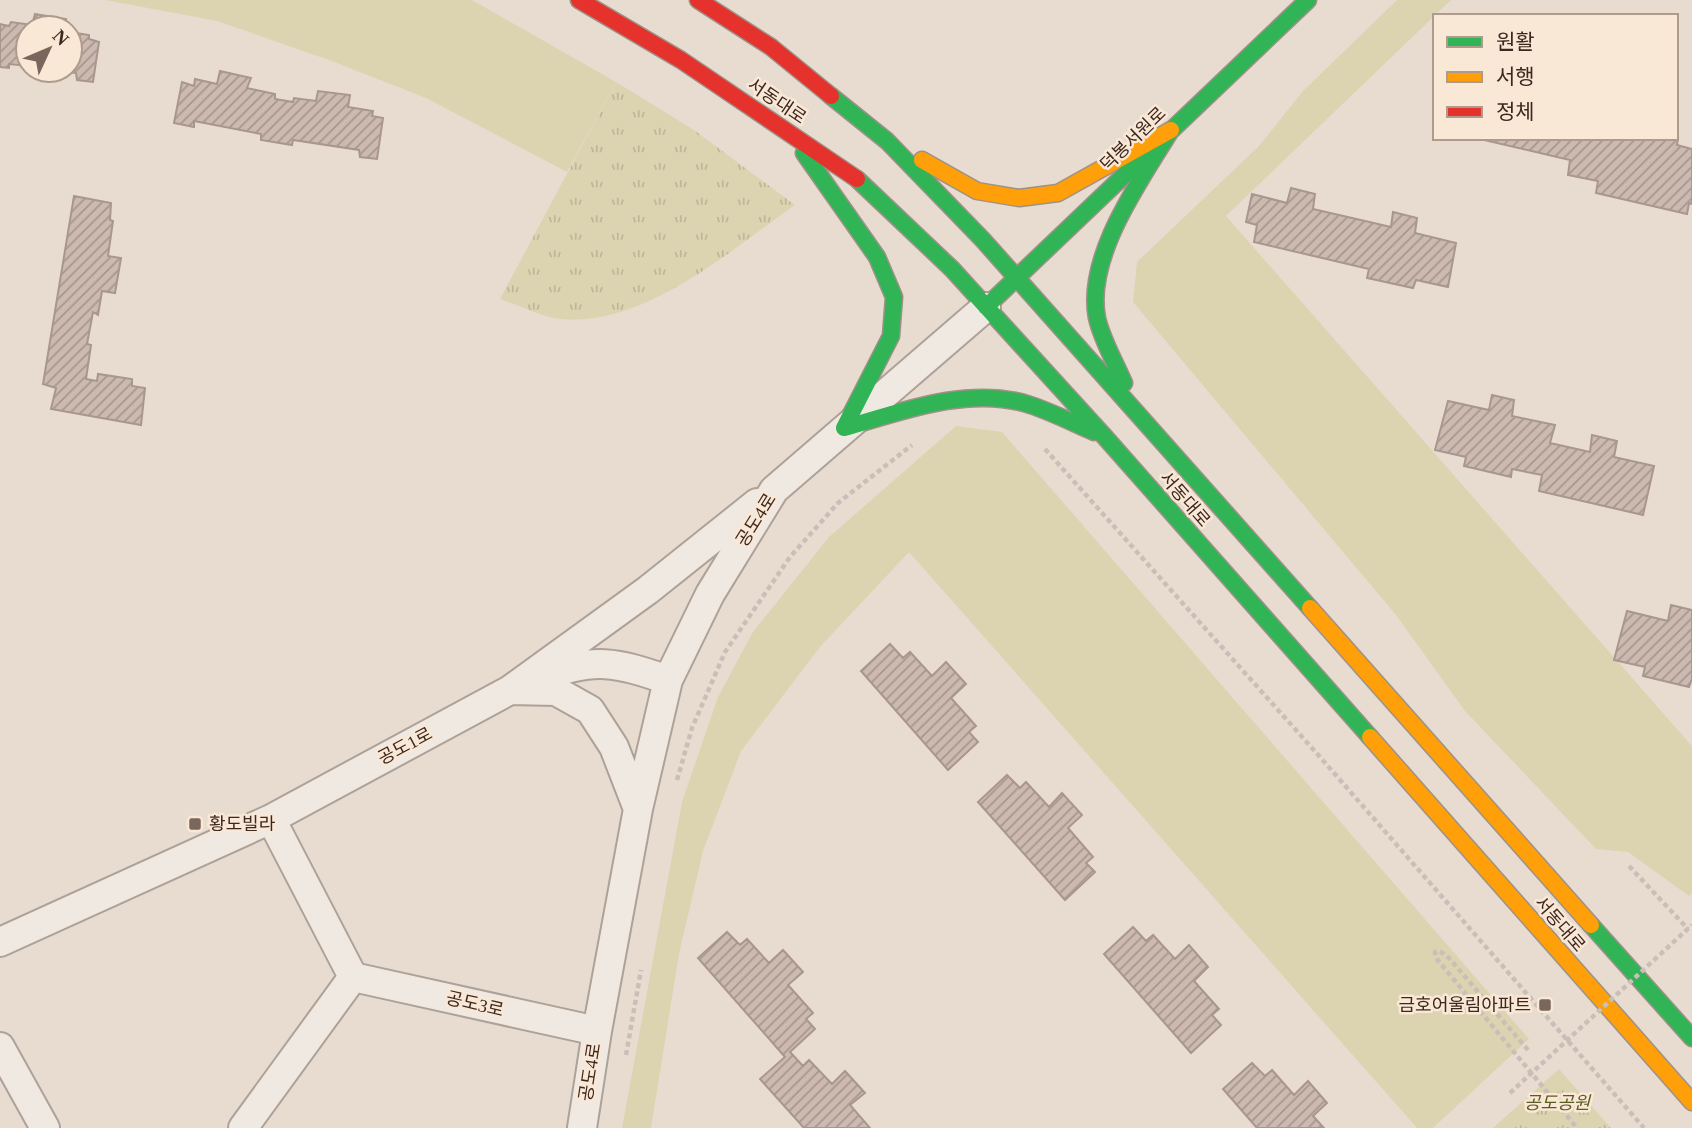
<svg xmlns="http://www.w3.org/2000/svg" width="1692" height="1128" font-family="'Times New Roman','Noto Sans KR',serif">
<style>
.green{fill:#dcd4b1}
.park{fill:url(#park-tufts)}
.building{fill:url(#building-hatch);stroke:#a9968e;stroke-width:2}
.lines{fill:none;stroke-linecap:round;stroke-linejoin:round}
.street-casing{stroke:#aea198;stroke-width:32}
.fast-casing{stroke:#9d9188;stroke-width:19}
.slow-casing{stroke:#9d9188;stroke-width:19}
.jam-casing{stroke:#9d9188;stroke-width:19}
.path{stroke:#c9bfb8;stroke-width:4.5;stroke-dasharray:5 3.5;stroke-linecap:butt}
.street{stroke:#f0e9e2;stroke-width:28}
.fast{stroke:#30b455;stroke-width:16}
.slow{stroke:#ff9f0a;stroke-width:16}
.jam{stroke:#e5322d;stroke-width:16}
.path-bridge{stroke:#c9bfb8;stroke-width:4.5;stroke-dasharray:5 3.5;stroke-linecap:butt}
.poi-dot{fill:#7a665c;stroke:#f9e8d6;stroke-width:2.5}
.labels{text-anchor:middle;stroke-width:5;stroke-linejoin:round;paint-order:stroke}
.street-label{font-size:18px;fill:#3e271e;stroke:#f9e8d6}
.poi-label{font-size:18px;fill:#3e271e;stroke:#f9e8d6;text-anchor:start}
.park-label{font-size:18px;font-style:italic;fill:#5a5d23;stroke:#f9e8d6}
</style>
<defs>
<pattern id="park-tufts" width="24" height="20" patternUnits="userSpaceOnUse" patternTransform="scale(1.75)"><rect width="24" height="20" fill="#dcd4b1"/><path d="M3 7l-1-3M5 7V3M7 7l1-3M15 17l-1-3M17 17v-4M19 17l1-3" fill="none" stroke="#beb698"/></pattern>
<pattern id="building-hatch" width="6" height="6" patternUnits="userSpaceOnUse" patternTransform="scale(1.75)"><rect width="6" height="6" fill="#ccb9b0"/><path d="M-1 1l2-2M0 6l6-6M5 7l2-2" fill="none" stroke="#a7968f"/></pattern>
</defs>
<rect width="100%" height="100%" fill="#e8dcd0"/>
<path class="green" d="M105 0H472L616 82 567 172 426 98 329 60 217 21Z
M1397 0H1451L1226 216 1692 746V893L1689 896 1628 852 1596 849 1465 711 1396 615 1133 302 1137 262 1259 146 1303 91Z
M956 426 1002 432 1529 1039 1433 1128H1417L909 552 820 647 741 751 703 851 679 954 651 1128H622L682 802 718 697 753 632 829 537Z"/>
<path class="park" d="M616 82 694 130 795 205C731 250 643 328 560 319 541 317 519 305 500 299Z
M1559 1069 1611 1128H1493Z"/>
<path class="building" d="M35 14 66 19 65 28H28V66L9 64V68L0 67V24L9 26 11 22 32 25Z
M70 32 89 35V39L99 42 93 82 77 80 76 73 52 70H70Z
M220 71 251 78 247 88 275 94V99L293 102 294 98 316 101 318 91 350 95 348 107 373 111 372 116 383 118 377 159 360 157 359 150 293 140 292 145 261 140V134L194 121V127L174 123 182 82 194 86 195 79 217 84Z
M1484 138H1678L1677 145 1692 149V204L1689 203 1687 214 1596 193 1598 181 1568 175 1570 160 1484 140Z
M1291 188 1315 194 1313 209 1391 227 1393 212 1417 218 1415 233 1456 243 1448 287 1416 280 1413 288 1367 278 1369 269 1254 242 1257 225 1246 222 1252 194 1287 203Z
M74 196 111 203 110 220 113 221 108 256 121 258 115 293 102 291 98 315 93 312 87 344 91 345 86 379 97 381 98 374 132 379V386L145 388 141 425 51 409 56 388 43 384Z
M1492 395 1514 400 1512 416 1555 425 1550 443 1590 452 1592 435 1617 441 1614 457 1654 466 1643 515 1539 491 1542 475 1512 469 1511 477 1464 466 1466 457 1435 450 1448 401 1489 410Z
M1671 605 1692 610V679L1689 687 1643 676 1645 667 1614 660 1627 611 1668 621Z
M890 644 903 658 910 652 932 676 946 662 966 684 951 698 976 726 969 732 978 742 948 770 861 671Z
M1007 775 1020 788 1026 782 1049 807 1062 793 1082 815 1068 828 1093 857 1086 863 1095 872 1065 900 978 802Z
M1133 927 1146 941 1153 935 1175 959 1189 945 1208 967 1194 981 1219 1009 1212 1015 1221 1025 1191 1053 1104 954Z
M727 932 740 945 747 939 769 963 783 950 803 972 788 985 813 1013 806 1019 815 1029 790 1052 803 1066 809 1060 832 1084 845 1071 865 1093 850 1105 870 1128H804L760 1079 785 1057 698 958Z
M1252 1063 1265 1076 1272 1070 1294 1095 1308 1081 1327 1103 1313 1116 1324 1128H1257L1223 1089Z"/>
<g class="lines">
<defs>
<path id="street" d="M542 677C594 657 616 662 668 680
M510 690 556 691 590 710 614 747 638 809
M0 942 271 819 510 690 648 590 757 503
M353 977 597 1031
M0 1047 45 1128
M243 1128 353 977 271 819
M582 1128 597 1031 638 809 668 680 710 594 774 490 986 307"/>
<path id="fast" d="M831 96 887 141 983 240 1310 608
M804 153 877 257 894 297 891 336 844 428
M857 179 952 269 1104 436 1370 737
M986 307 1308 0
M1124 383C1115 362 1102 340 1097 318 1085 256 1141 180 1171 130
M844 428C901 412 964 387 1024 403 1048 410 1071 422 1094 432
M1591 925 1692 1038"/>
<path id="slow" d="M922 160 977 191 1019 198 1058 193 1171 130
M1310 608 1591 925
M1370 737 1692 1102"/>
<path id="jam" d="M579 0 681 60 857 179
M698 0 771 47 831 96"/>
</defs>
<use href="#street" class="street-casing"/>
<use href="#fast" class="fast-casing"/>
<use href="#slow" class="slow-casing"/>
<use href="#jam" class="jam-casing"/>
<path class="path" d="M1045 449 1320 757 1644 1128
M677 780 692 728 725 652 790 557 838 503 912 445
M1629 866 1688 929
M1528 1050 1449 958 1440 951 1435 952 1436 958 1577 1128
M626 1055 641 970"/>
<use href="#street" class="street"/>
<use href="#fast" class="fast"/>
<use href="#slow" class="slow"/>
<use href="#jam" class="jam"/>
<path class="path-bridge" d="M1510 1093 1692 925"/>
</g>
<g class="poi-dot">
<rect x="188" y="817" width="14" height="14" rx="3.5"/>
<rect x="1538" y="998" width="14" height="14" rx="3.5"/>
</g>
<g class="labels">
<g class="street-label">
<text transform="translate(777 101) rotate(34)" y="6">서동대로</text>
<text transform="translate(1133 139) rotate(-44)" y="6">덕봉서원로</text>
<text transform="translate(1185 499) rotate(49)" y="6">서동대로</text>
<text transform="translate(756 520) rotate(-58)" y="6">공도4로</text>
<text transform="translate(405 746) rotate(-28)" y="6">공도1로</text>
<text transform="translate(1560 924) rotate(49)" y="6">서동대로</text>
<text transform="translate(475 1004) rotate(13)" y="6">공도3로</text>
<text transform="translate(590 1072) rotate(-81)" y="6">공도4로</text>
</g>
<g class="poi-label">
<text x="209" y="830">황도빌라</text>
<text x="1531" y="1011" text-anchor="end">금호어울림아파트</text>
</g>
<g class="park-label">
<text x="1557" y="1109">공도공원</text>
</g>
</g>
<rect x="1433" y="14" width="245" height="126" fill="#f9e8d6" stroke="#ae9b8c" stroke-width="2"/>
<rect x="1447" y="37" width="35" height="10" fill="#30b455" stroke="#ae9b8c" stroke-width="2"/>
<text x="1496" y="49" font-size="21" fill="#3e271e">원활</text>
<rect x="1447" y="72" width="35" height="10" fill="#ff9f0a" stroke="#ae9b8c" stroke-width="2"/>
<text x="1496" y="84" font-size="21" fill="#3e271e">서행</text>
<rect x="1447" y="107" width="35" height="10" fill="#e5322d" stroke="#ae9b8c" stroke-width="2"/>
<text x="1496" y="119" font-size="21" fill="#3e271e">정체</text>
<g transform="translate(49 49) rotate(46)"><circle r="33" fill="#f9e8d6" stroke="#ae9b8c" stroke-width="2"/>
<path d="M0-5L12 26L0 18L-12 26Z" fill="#7a665c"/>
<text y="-10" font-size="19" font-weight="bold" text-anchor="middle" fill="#3e271e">N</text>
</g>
</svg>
